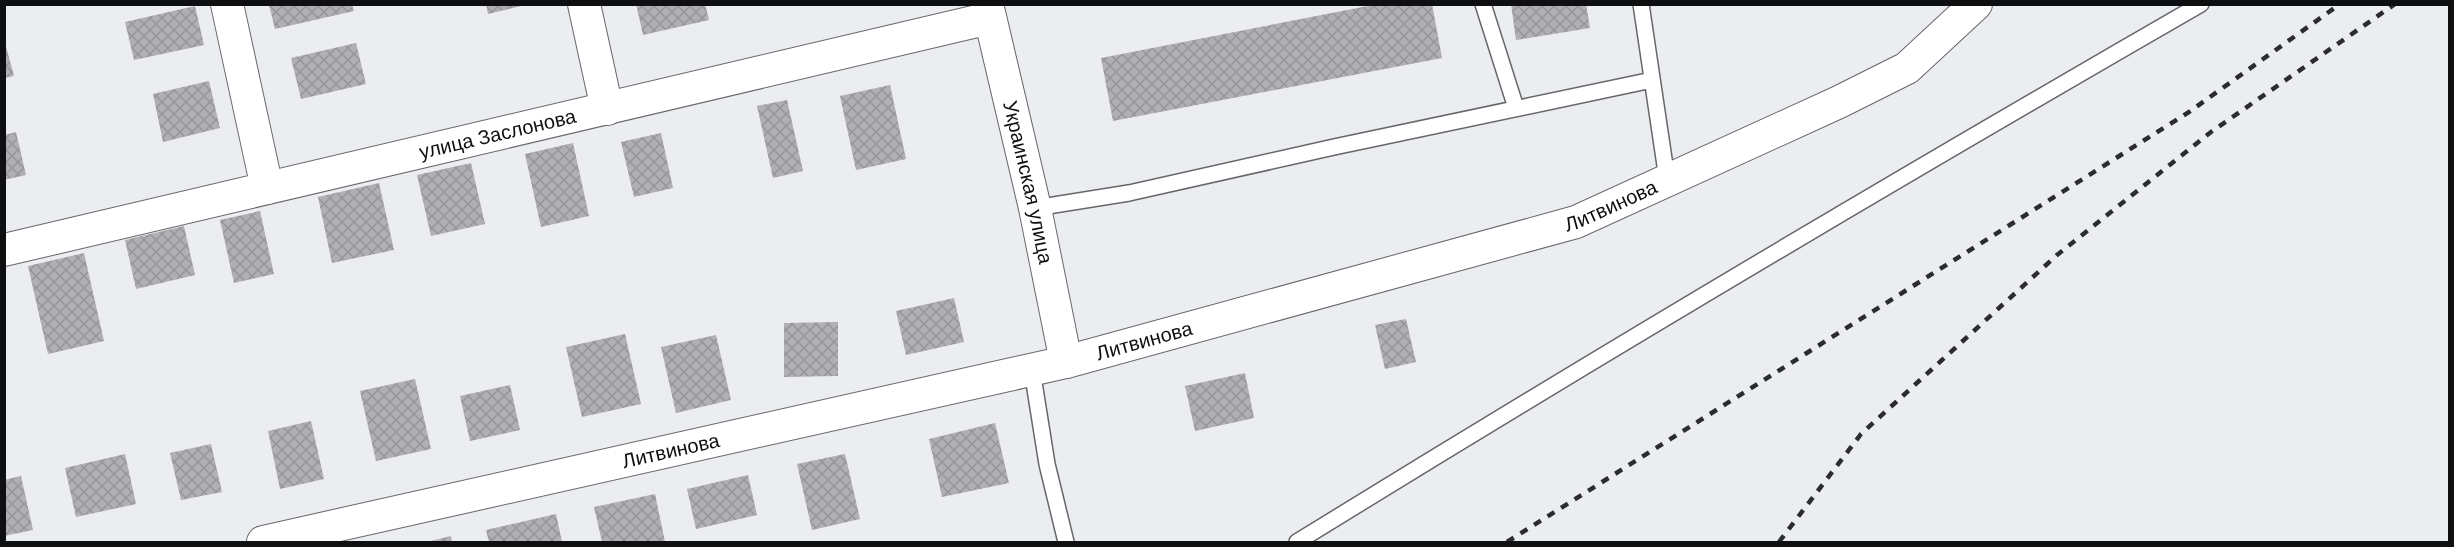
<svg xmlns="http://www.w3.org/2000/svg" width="2454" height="547" font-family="'DM Sans',sans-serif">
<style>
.building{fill:url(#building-cross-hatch)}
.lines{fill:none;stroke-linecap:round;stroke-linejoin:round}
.lane-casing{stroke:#65676b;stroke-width:18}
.street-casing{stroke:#65676b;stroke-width:34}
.lane{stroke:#fff;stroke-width:15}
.street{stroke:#fff;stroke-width:32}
.rail{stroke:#2b2c2e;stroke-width:4.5;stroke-dasharray:8 8;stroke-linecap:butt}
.labels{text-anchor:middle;stroke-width:4.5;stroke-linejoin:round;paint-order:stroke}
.street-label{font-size:20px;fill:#0e0f10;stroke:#fff}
</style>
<defs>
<pattern id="building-cross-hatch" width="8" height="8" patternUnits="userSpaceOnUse" patternTransform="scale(1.5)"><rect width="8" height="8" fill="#b0b0b4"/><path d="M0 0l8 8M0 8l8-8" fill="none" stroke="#96969a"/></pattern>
</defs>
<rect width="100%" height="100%" fill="#ebedf1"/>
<path class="building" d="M486 4H525V5L488 14Z
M636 4H705L709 20 643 35Z
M1378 4H1432L1442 58 1113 121 1101 58Z
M1511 4H1586L1590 28 1516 40Z
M269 5H352L354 11 275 29Z
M195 6 204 45 134 60 125 22Z
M4 39 14 76 4 78Z
M356 43 366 84 301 99 291 58Z
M209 81 220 128 163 142 153 94Z
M890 85 906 159 856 170 840 96Z
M787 100 803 171 773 178 757 106Z
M16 132 26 175 4 180V135Z
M661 133 673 188 634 197 621 142Z
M573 143 589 216 541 227 525 154Z
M471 163 485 224 431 236 417 175Z
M379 183 394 250 332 263 318 197Z
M260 211 274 274 234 283 220 220Z
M184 226 195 275 136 289 125 240Z
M84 253 104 341 48 354 28 266Z
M954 298 964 342 906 355 896 311Z
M1406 319 1416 362 1385 369 1375 325Z
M838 322V376L784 377V323Z
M625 334 641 404 582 417 566 347Z
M716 335 731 400 676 413 661 347Z
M1245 373 1254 418 1195 431 1185 386Z
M415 379 431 449 376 461 360 391Z
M510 385 520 430 470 441 460 396Z
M311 421 324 479 280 489 268 431Z
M995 423 1009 483 942 497 929 439Z
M211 444 222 492 181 500 170 453Z
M125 454 136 504 76 517 65 468Z
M845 454 860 519 812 530 797 464Z
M748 475 757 515 696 529 687 489Z
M21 476 33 530 4 536V480Z
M655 494 665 542H602L594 507Z
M556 514 562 542H489L486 530Z
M451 536 452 542H427Z"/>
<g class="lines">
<defs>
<path id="lane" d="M1483 4 1516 108
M1641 4 1667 179
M1035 208 1129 193 1334 147 1652 80
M1032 370 1047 464 1066 542
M1297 542C1595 358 1897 179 2201 4"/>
<g id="street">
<path d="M227 4 267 188"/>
<path d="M584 4 607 109"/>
<path id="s1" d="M987 4 1035 208 1066 362"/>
<path id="s2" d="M4 250 990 18"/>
<path id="s3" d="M263 542 1066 362 1576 222 1839 102 1907 68 1976 4"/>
</g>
</defs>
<use href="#lane" class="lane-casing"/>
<use href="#street" class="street-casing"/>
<use href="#lane" class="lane"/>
<use href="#street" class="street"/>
<path class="rail" d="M1507 542 2189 112 2340 4
M1779 542 1861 434 2057 255 2211 132 2395 4"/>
</g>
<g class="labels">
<g class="street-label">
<text dy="7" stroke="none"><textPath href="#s2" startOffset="507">улица Заслонова</textPath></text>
<text dy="7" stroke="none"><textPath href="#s1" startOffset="183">Украинская улица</textPath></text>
<text dy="7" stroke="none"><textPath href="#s3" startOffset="1390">Литвинова</textPath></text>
<text dy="7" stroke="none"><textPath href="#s3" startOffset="904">Литвинова</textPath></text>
<text dy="7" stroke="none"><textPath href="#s3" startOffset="418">Литвинова</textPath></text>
</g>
</g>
<rect width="2454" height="547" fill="none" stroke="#0e0f10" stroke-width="12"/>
</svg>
